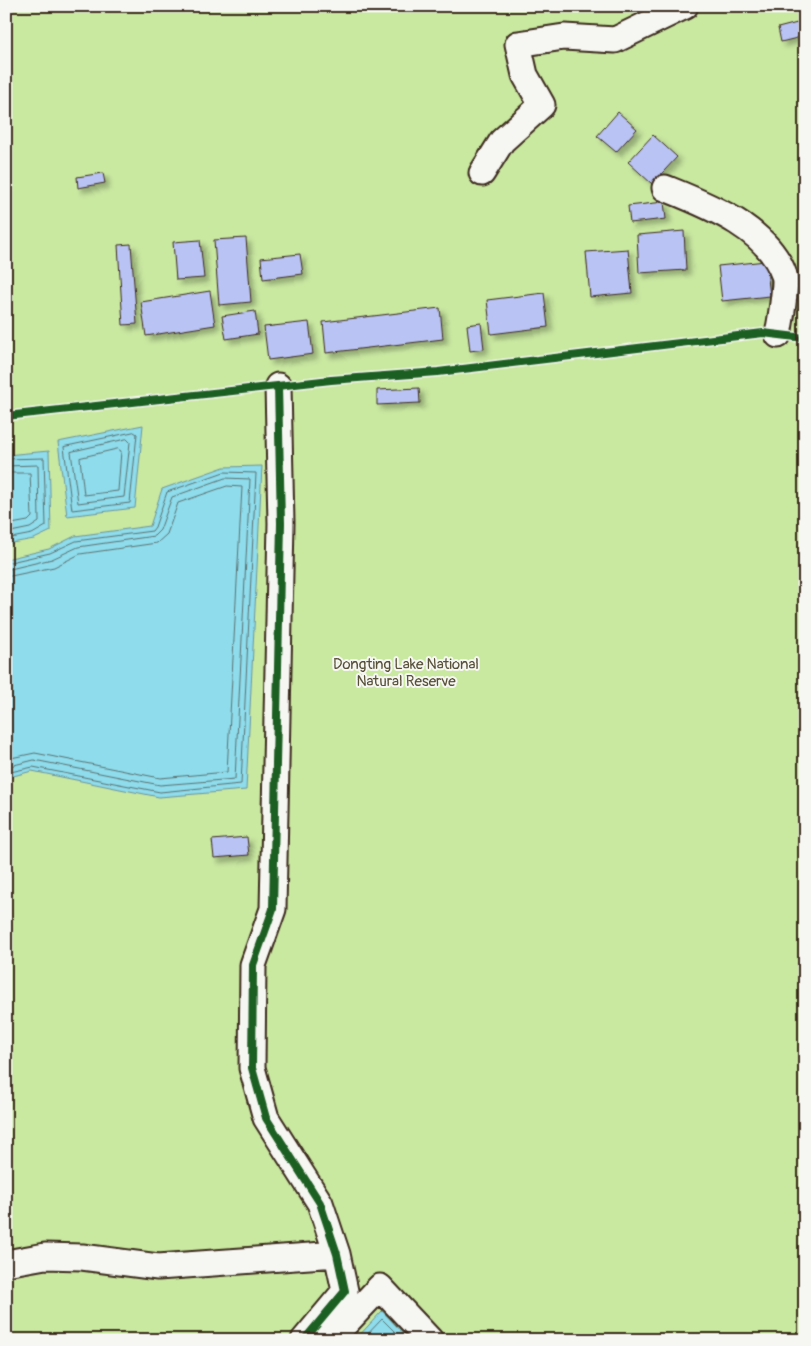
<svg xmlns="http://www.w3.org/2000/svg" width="811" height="1346" font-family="Pangolin,sans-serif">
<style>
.green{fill:#c9e8a0;stroke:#82895f}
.water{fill:#8edcec;stroke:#6d959a}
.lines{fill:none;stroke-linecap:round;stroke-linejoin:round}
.shore{stroke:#5c7170;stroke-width:1}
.building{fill:#b9c3f4;stroke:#3b2a1e;filter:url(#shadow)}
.minor-casing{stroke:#3b2a1e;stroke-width:29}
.minor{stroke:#f6f6f2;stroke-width:25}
.cycleway-casing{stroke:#f6f6f2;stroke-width:11}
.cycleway{stroke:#1b5e20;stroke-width:8}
.labels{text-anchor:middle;stroke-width:4;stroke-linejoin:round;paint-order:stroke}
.park-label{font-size:15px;fill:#575038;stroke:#f6f6f2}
</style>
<defs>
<filter id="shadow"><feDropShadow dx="4.5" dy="4.5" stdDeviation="2.5" flood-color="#0004"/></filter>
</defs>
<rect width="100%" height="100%" fill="#f6f6f2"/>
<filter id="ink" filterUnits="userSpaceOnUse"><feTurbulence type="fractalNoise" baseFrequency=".02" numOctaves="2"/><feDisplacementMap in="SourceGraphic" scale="10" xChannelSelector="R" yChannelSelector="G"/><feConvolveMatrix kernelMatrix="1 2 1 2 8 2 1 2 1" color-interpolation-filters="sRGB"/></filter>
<g filter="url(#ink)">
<path class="green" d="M6 6H805V1340H6Z"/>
<path class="water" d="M143 425 135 508 67 516 58 442Z
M49 451 51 531 34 539 6 544V455Z
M262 466 246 790 159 797 32 771 6 778V559L49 549 75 536 150 526 162 489 224 467Z
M382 1311 410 1340H355Z"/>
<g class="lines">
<path class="shore" d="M134 432 137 434 130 503 72 510 64 447Z
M127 439 130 442 124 497 78 503 71 452Z
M118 449 121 451 118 491 84 495 80 458Z
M6 459 44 458 46 526 32 534 6 539
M6 466 38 465 39 522 30 528 6 533
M6 473H30L32 517 28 521 6 525
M6 563 50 553 76 541 152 531 155 527 167 492 224 472 256 473 241 784 160 792 33 767 6 773
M6 570 52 559 78 547 154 536 160 530 172 497 225 478 250 479 235 779 160 785 34 760 6 767
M6 577 54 567 80 554 157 543 167 534 178 503 227 486 242 487 227 772 160 778 35 753 6 759
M362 1340 382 1319 403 1340"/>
</g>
<path class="building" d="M801 22 805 36 781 42 778 28Z
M618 112 637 129 616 152 597 136Z
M653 135 677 157 652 184 628 162Z
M103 173 105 183 78 188 77 177Z
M664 202 666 219 630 223 628 206Z
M684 231 686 270 639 273 637 235Z
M246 238 251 302 219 305 214 240Z
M200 240 204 278 176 280 173 242Z
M131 244 137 324 123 325 118 245Z
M628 249 632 293 590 297 586 252Z
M300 254 303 274 263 279 261 258Z
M766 261 770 296 722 301 718 266Z
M210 291 215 325 146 336 141 302Z
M544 293 548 327 491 334 487 300Z
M440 308 443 339 326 353 323 322Z
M255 311 258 334 226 339 222 316Z
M309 322 313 354 268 360 264 327Z
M481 323 484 349 470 351 467 325Z
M419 388 420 403 377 405V390Z
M247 837 249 855 214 858 212 840Z"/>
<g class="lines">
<defs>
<path id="minor" d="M482 173 502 141 542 105 525 75 518 44 564 37 615 40 685 6
M665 188C707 205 768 228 784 275 787 283 780 324 778 335
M278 386 281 523 273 909 253 965 252 1068 266 1118 320 1203 337 1254 345 1291 304 1340
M6 1263 45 1256 82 1257 158 1267 337 1254
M330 1340 380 1287 430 1340"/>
</defs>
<use href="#minor" class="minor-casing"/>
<use href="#minor" class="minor"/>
<defs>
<path id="cycleway" d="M278 386 281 523 273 909 253 965 252 1068 266 1118 320 1203 337 1254 345 1291 304 1340
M6 416 331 380 438 372 763 333 805 338"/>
</defs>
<use href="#cycleway" class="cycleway-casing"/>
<use href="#cycleway" class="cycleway"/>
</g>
</g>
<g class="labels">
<g class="park-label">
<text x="406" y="669">Dongting Lake National<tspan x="406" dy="17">Natural Reserve</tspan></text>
</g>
</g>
<rect width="811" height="1346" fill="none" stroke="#f6f6f2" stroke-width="25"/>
<rect x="12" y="12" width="786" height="1321" fill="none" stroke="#3b2a1e" stroke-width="2" filter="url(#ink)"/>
</svg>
